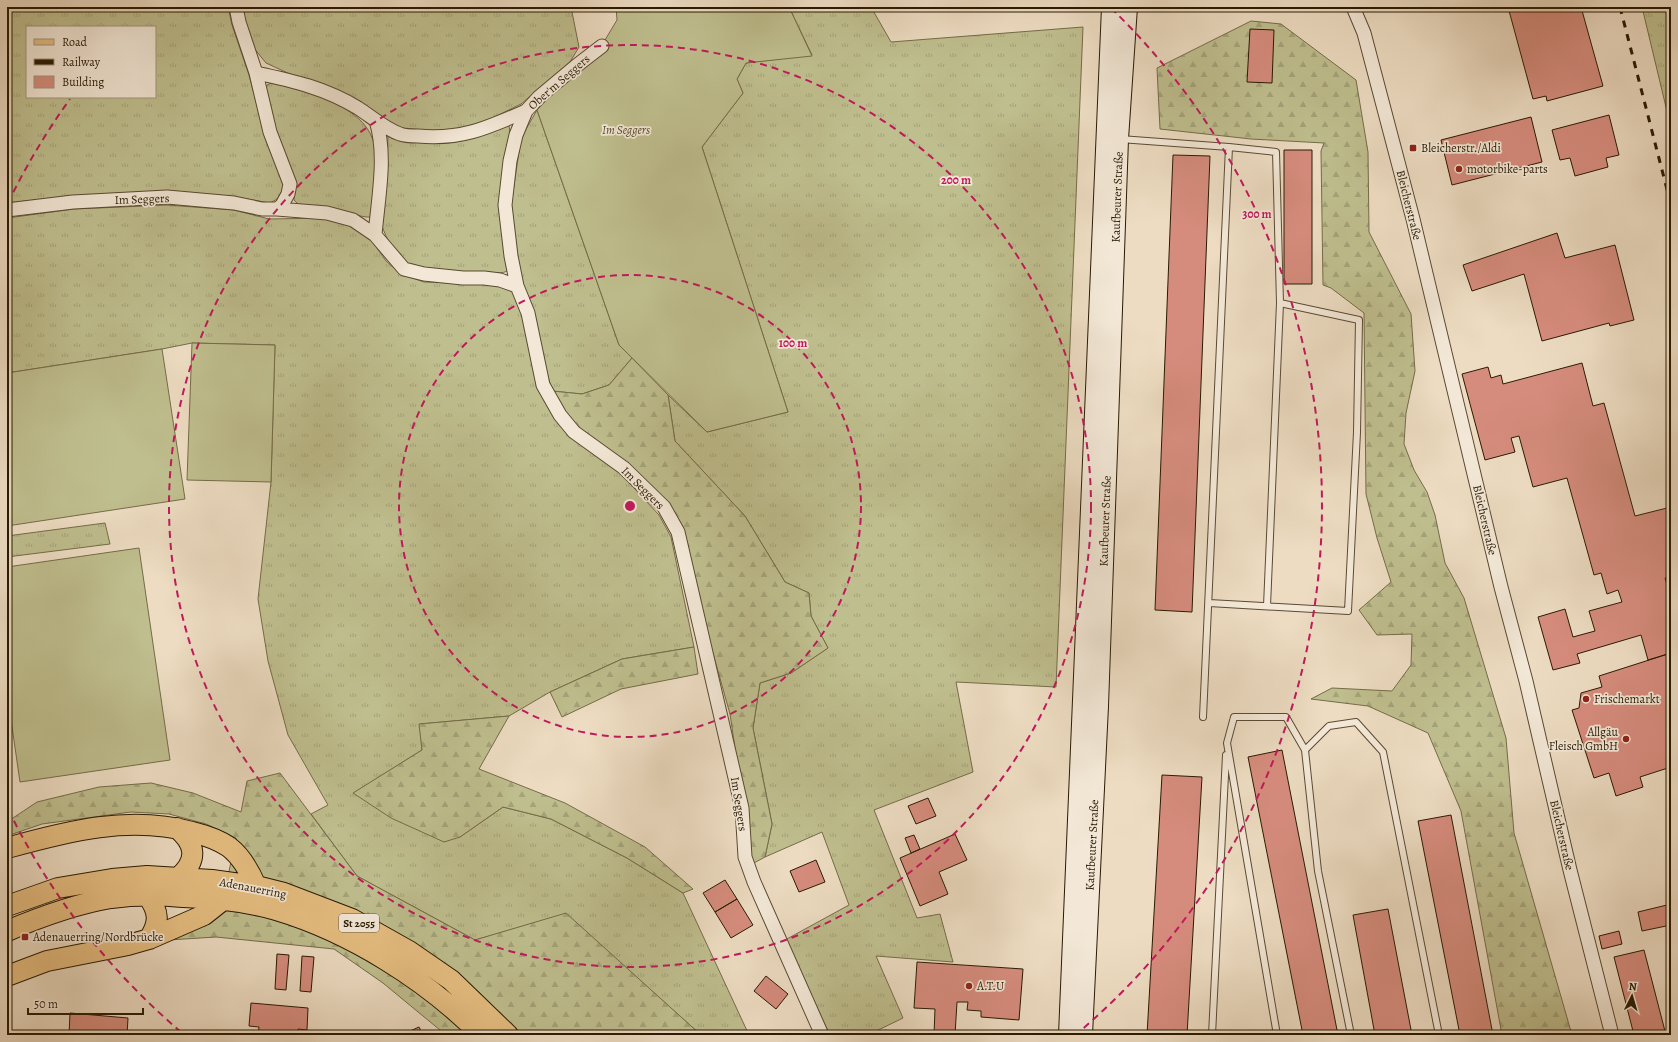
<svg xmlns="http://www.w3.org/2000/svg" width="1678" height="1042" font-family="Alegreya,serif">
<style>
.grass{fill:url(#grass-tufts);stroke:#746c48;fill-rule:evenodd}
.forest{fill:url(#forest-firs);stroke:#746c48}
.garden{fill:#bfbe8e;stroke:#746c48}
.building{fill:#d68c7d;stroke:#291a03}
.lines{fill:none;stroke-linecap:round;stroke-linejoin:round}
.service-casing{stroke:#5a4a33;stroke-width:8}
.minor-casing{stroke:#5a4a33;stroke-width:15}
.secondary-casing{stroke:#291a03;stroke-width:20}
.primary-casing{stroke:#291a03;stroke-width:22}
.service{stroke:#f3e8d7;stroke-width:6}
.minor{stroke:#f3e8d7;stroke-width:13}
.secondary{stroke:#f3e8d7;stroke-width:18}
.primary{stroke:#e6be81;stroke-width:20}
.rail{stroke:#291a03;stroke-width:3;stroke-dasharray:7 7;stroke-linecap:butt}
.ring{fill:none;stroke:#c2185b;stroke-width:2;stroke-dasharray:7 5}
.poi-dot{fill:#8f2418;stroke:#f3e8d7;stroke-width:1.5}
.labels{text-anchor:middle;stroke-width:3.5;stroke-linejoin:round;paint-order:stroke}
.shield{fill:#f3e8d7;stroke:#665843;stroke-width:1}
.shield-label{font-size:11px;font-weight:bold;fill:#291a03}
.street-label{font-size:12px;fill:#291a03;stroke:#f3e8d7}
.park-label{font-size:12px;font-style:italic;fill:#564b2d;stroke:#f3e8d7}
.poi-label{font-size:12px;fill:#291a03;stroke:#f3e8d7;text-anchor:start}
.centre{fill:#c2185b;stroke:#f3e8d7;stroke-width:2}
.ring-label{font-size:12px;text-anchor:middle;font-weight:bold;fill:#c2185b;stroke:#f3e8d7;stroke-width:3.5;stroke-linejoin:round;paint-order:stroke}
</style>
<defs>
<pattern id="grass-tufts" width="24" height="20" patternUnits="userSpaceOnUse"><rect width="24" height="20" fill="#bfbe8e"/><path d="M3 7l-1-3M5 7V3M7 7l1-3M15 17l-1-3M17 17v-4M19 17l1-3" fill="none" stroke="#a4a379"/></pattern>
<pattern id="forest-firs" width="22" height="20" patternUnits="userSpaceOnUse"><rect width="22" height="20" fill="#bfbe8e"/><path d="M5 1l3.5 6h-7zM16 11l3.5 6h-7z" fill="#a4a379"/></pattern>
</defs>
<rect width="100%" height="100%" fill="#eddcc2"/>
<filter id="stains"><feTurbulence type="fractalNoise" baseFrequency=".005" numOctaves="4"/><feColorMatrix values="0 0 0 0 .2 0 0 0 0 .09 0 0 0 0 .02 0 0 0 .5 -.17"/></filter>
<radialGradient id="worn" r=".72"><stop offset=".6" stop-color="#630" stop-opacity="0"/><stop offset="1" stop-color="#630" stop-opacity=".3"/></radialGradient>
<path class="grass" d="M7 7H228L232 25 249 75 265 135 283 179V189L277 199 270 203 236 197 167 192 73 196 7 203ZM27 27H155V97H27Z
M241 7H571L579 47 570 62 521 104 484 122 455 130 435 132 401 129 381 116 266 63 253 47Z
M789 7H871L891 42 1083 27 1056 687 956 682 973 772 874 810 917 918 940 914 953 962 876 956 903 1018 868 1035H830L785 940 849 905 822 832 765 857 772 824 753 728 760 683 791 673 828 648 811 616 809 593 785 582 745 516 675 441 668 395 707 432 788 412 702 147 743 93 737 79 746 63 812 55Z
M1642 7H1671V128Z
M275 81C307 90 362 106 373 140 381 164 374 192 372 217H366L299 205 294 200 296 183 274 132 264 95 267 85Z
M537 110 619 345 632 358 609 385 582 394 552 391 515 256 511 206 521 138Z
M509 123 510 136 509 270C501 275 495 272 486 272 461 272 430 276 407 263 396 257 386 238 382 226L387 167 388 135C410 139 434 146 456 142 474 139 492 130 509 123Z
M167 205 234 210 269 219 327 218 351 226 372 241 386 261 401 274 424 282 484 284 500 286 513 292 524 314 538 385 571 435 622 475 659 515 671 537 694 647 622 659 550 692 509 716 420 724 422 750 354 793 460 837 503 807 551 819 627 858 683 893 749 1035H701L566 914 475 940 357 876 311 814 328 805 288 735 268 661 258 599 271 482 275 345 192 343 162 349 7 373V218L74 209Z
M105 523 110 544 7 557V536Z"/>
<path class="forest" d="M1251 21 1281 24 1356 80 1368 152 1369 232 1411 314 1415 371 1406 413 1404 444 1414 470 1427 492 1435 515 1445 563 1464 598 1506 738 1514 833 1572 1035H1502L1461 811 1428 733 1368 706 1311 699 1332 688 1392 691 1411 665 1412 634 1377 635 1359 610 1391 582 1377 538 1366 494 1364 313 1331 288 1323 285 1321 151 1324 143 1251 139 1160 129 1157 68Z
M632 358 668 395 675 441 745 516 785 582 809 593 811 616 828 648 791 673 760 683 753 728 772 824 765 857 752 864 730 714 695 589 684 531 563 413 552 391 582 394 609 385Z
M694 647 698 674 621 689 562 717 550 692 622 659Z
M509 716 479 769 565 803 645 847 693 889 683 893 627 858 551 819 503 807 460 837 444 842 391 818 353 793 422 750 419 724Z
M280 773 357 876 475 940 566 913 701 1035H446L383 983 334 949 216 937 168 940 223 900 236 838 206 824 169 814 131 812 42 824 7 836V822L37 802 99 787 151 783 193 793 241 812 247 781Z"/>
<path class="garden" d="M616 7H789L812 56 746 63 737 79 743 93 702 147 788 412 707 432 619 345 537 110 577 68 602 45 617 20Z
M192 343 275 345 271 482 187 480Z
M162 349 185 499 7 526V373Z
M139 548 170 760 20 782 7 692V567Z"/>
<path class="building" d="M1508 7H1581L1603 86 1547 101 1546 96 1533 99Z
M1250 29 1274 30 1272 83 1247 82Z
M1609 115 1619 155 1606 158 1608 167 1575 176 1570 158 1560 160 1552 130Z
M1531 117 1542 162 1452 185 1441 140Z
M1284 150H1312V284H1284Z
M1173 155 1210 156 1192 612 1155 610Z
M1557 233 1565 258 1615 245 1634 320 1610 326 1609 323 1542 341 1524 274 1472 291 1463 265Z
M1582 363 1593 406 1604 403 1635 516 1671 507V576L1665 578 1671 598V653L1648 660 1641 635 1577 654 1580 663 1553 670 1538 617 1565 609 1573 637 1595 631 1589 611 1622 602 1618 590 1607 594 1601 573 1594 575 1567 478 1533 487 1519 436 1511 438 1515 452 1485 460 1462 374 1488 367 1491 378 1501 375 1503 384Z
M1671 653V767L1640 777 1643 787 1616 796 1609 773 1594 778 1572 710 1579 708 1581 693 1602 687 1599 676Z
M1282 750 1338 1035H1303L1248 757Z
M1162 775 1202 777 1187 1035H1147Z
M928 798 936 816 916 824 908 806Z
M1451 815 1493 1035H1460L1418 821Z
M955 834 967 860 939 872 948 894 920 906 900 858Z
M914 835 920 849 911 853 905 838Z
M816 860 825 882 799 892 790 871Z
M725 880 737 899 715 912 703 893Z
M737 899 753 925 731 938 715 912Z
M1667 905 1671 925 1642 931 1638 912Z
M1388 909 1412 1035H1375L1353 915Z
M1619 931 1622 944 1602 949 1599 936Z
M1644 950 1666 1035H1634L1614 957Z
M277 954 289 955 286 990 275 989Z
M302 956 314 957 311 992 300 991Z
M917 962 1023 969 1019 1020 981 1017V1011L967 1010 968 1002H957L955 1035H934L935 1009 914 1008Z
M766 976 788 994 776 1009 754 991Z
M251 1003 308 1008 307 1030 298 1029V1035H258L259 1027 249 1026Z
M70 1013 128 1018 127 1035H69Z
M419 1027 423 1035H412L410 1031Z
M886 1030 888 1035H875Z"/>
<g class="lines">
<defs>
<path id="service" d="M1120 139 1229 147 1203 717
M1229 147 1276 152 1280 303
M1209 603 1348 611 1357 432 1359 320 1280 303 1267 606
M1212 1035 1226 755
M1277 1035 1227 743 1234 717H1286L1305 750
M1351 1035 1318 871 1305 750 1329 726 1356 722 1383 752 1439 1035"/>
<path id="minor" d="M236 7 239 22 256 73 270 132 290 184 288 194 282 205 277 209
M1353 7 1364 33 1413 219 1501 587 1526 681 1570 870 1612 1035
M602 46 576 66 539 97 526 111 516 135 510 161 505 205 511 256 517 286 528 313 543 385 560 415 574 432 624 468 664 507 678 532 742 808 745 857 754 882 822 1035
M256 73C294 81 325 88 358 108 372 117 385 129 400 134 405 136 412 136 418 136 461 140 487 128 526 111
M7 210 73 202 167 197 234 203 262 209H277L327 213 353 220 375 235 404 269 424 274 463 278H484L500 280 517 286
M375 235C378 199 387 155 376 121"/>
<path id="secondary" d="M1068 1035 1111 7
M1083 1035 1099 706 1119 139 1128 7"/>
<path id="primary" d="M177 828C196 844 198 860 179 877
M7 848C68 831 130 815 192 832 204 835 219 840 229 847 242 857 250 872 256 886
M148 896C159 912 160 922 149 939
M7 906 58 888 112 879 147 876 212 880 256 886 284 893 352 919 409 951 451 980 508 1035
M7 931C40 917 75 904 111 898 134 895 159 895 183 897 214 898 246 901 276 910 350 932 427 980 481 1035
M7 976 47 961 128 945 149 939 204 915 223 900"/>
</defs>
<use href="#service" class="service-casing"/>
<use href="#minor" class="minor-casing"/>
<use href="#secondary" class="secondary-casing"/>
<use href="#primary" class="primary-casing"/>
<use href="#service" class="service"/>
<use href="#minor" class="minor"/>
<use href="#secondary" class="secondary"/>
<use href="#primary" class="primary"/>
<path class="rail" d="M1620 7 1671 205"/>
</g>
<g class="ring">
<circle cx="630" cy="506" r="231"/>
<circle cx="630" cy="506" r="461"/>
<path d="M181 1032A692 692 0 0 1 8 809M8 203A692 692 0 0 1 70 99M1111 8A692 692 0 0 1 1079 1032"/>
</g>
<g class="poi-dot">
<rect x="1409" y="144" width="8" height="8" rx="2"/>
<circle cx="1459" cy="169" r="4"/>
<circle cx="1586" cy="699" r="4"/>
<circle cx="1626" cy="739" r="4"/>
<rect x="21" y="933" width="8" height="8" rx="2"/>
<circle cx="969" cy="986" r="4"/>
</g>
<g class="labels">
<rect class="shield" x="339" y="914" width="40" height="18" rx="3"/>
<g class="shield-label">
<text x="359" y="927">St 2055</text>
</g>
<g class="street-label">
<text transform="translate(559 82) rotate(-41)" y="4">Ober'm Seggers</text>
<text transform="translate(1117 197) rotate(-88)" y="4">Kaufbeurer Straße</text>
<text transform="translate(142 199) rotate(-2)" y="4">Im Seggers</text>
<text transform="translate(1409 205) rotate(76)" y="4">Bleicherstraße</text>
<text transform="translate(643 488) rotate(45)" y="4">Im Seggers</text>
<text transform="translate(1485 520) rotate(77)" y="4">Bleicherstraße</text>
<text transform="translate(1105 521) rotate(-88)" y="4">Kaufbeurer Straße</text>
<text transform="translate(739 804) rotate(81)" y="4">Im Seggers</text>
<text transform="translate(1562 835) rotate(77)" y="4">Bleicherstraße</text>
<text transform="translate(1092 845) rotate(-87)" y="4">Kaufbeurer Straße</text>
<text transform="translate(253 888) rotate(11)" y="4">Adenauerring</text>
</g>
<g class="park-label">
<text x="626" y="134">Im Seggers</text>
</g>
<g class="poi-label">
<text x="1421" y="152">Bleicherstr./Aldi</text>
<text x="1467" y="173">motorbike-parts</text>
<text x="1594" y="703">Frischemarkt</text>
<text x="1618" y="736" text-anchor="end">Allgäu<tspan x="1618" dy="14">Fleisch GmbH</tspan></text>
<text x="33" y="941">Adenauerring/Nordbrücke</text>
<text x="977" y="990">A.T.U</text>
</g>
</g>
<circle cx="630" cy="506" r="6" class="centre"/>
<g class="ring-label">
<text x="956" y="184">200 m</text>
<text x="1257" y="218">300 m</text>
<text x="793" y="347">100 m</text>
</g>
<rect width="1678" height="1042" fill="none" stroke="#eddcc2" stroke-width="24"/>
<rect x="8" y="8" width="1662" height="1026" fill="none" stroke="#291a03" stroke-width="2"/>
<rect x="12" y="12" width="1654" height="1018" fill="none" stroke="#291a03"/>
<rect x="26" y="26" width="130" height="72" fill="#f3e8d7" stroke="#a29682"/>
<rect x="34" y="39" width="20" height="6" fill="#e6be81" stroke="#a29682"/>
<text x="62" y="46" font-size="12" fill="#291a03">Road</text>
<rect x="34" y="59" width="20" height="6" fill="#291a03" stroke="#a29682"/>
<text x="62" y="66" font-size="12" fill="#291a03">Railway</text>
<rect x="34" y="76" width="20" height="12" fill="#d68c7d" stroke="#a29682"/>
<text x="62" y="86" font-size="12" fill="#291a03">Building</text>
<g transform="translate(1632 996) rotate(5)" stroke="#f3e8d7" stroke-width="3" paint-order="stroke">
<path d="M0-3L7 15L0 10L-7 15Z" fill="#291a03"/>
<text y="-6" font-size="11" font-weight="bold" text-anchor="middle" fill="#291a03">N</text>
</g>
<path d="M28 1008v6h115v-6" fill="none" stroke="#291a03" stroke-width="2"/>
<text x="34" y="1008" font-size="12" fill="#291a03" stroke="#f3e8d7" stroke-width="3" paint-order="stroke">50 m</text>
<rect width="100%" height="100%" filter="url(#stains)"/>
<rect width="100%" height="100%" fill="url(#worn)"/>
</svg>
